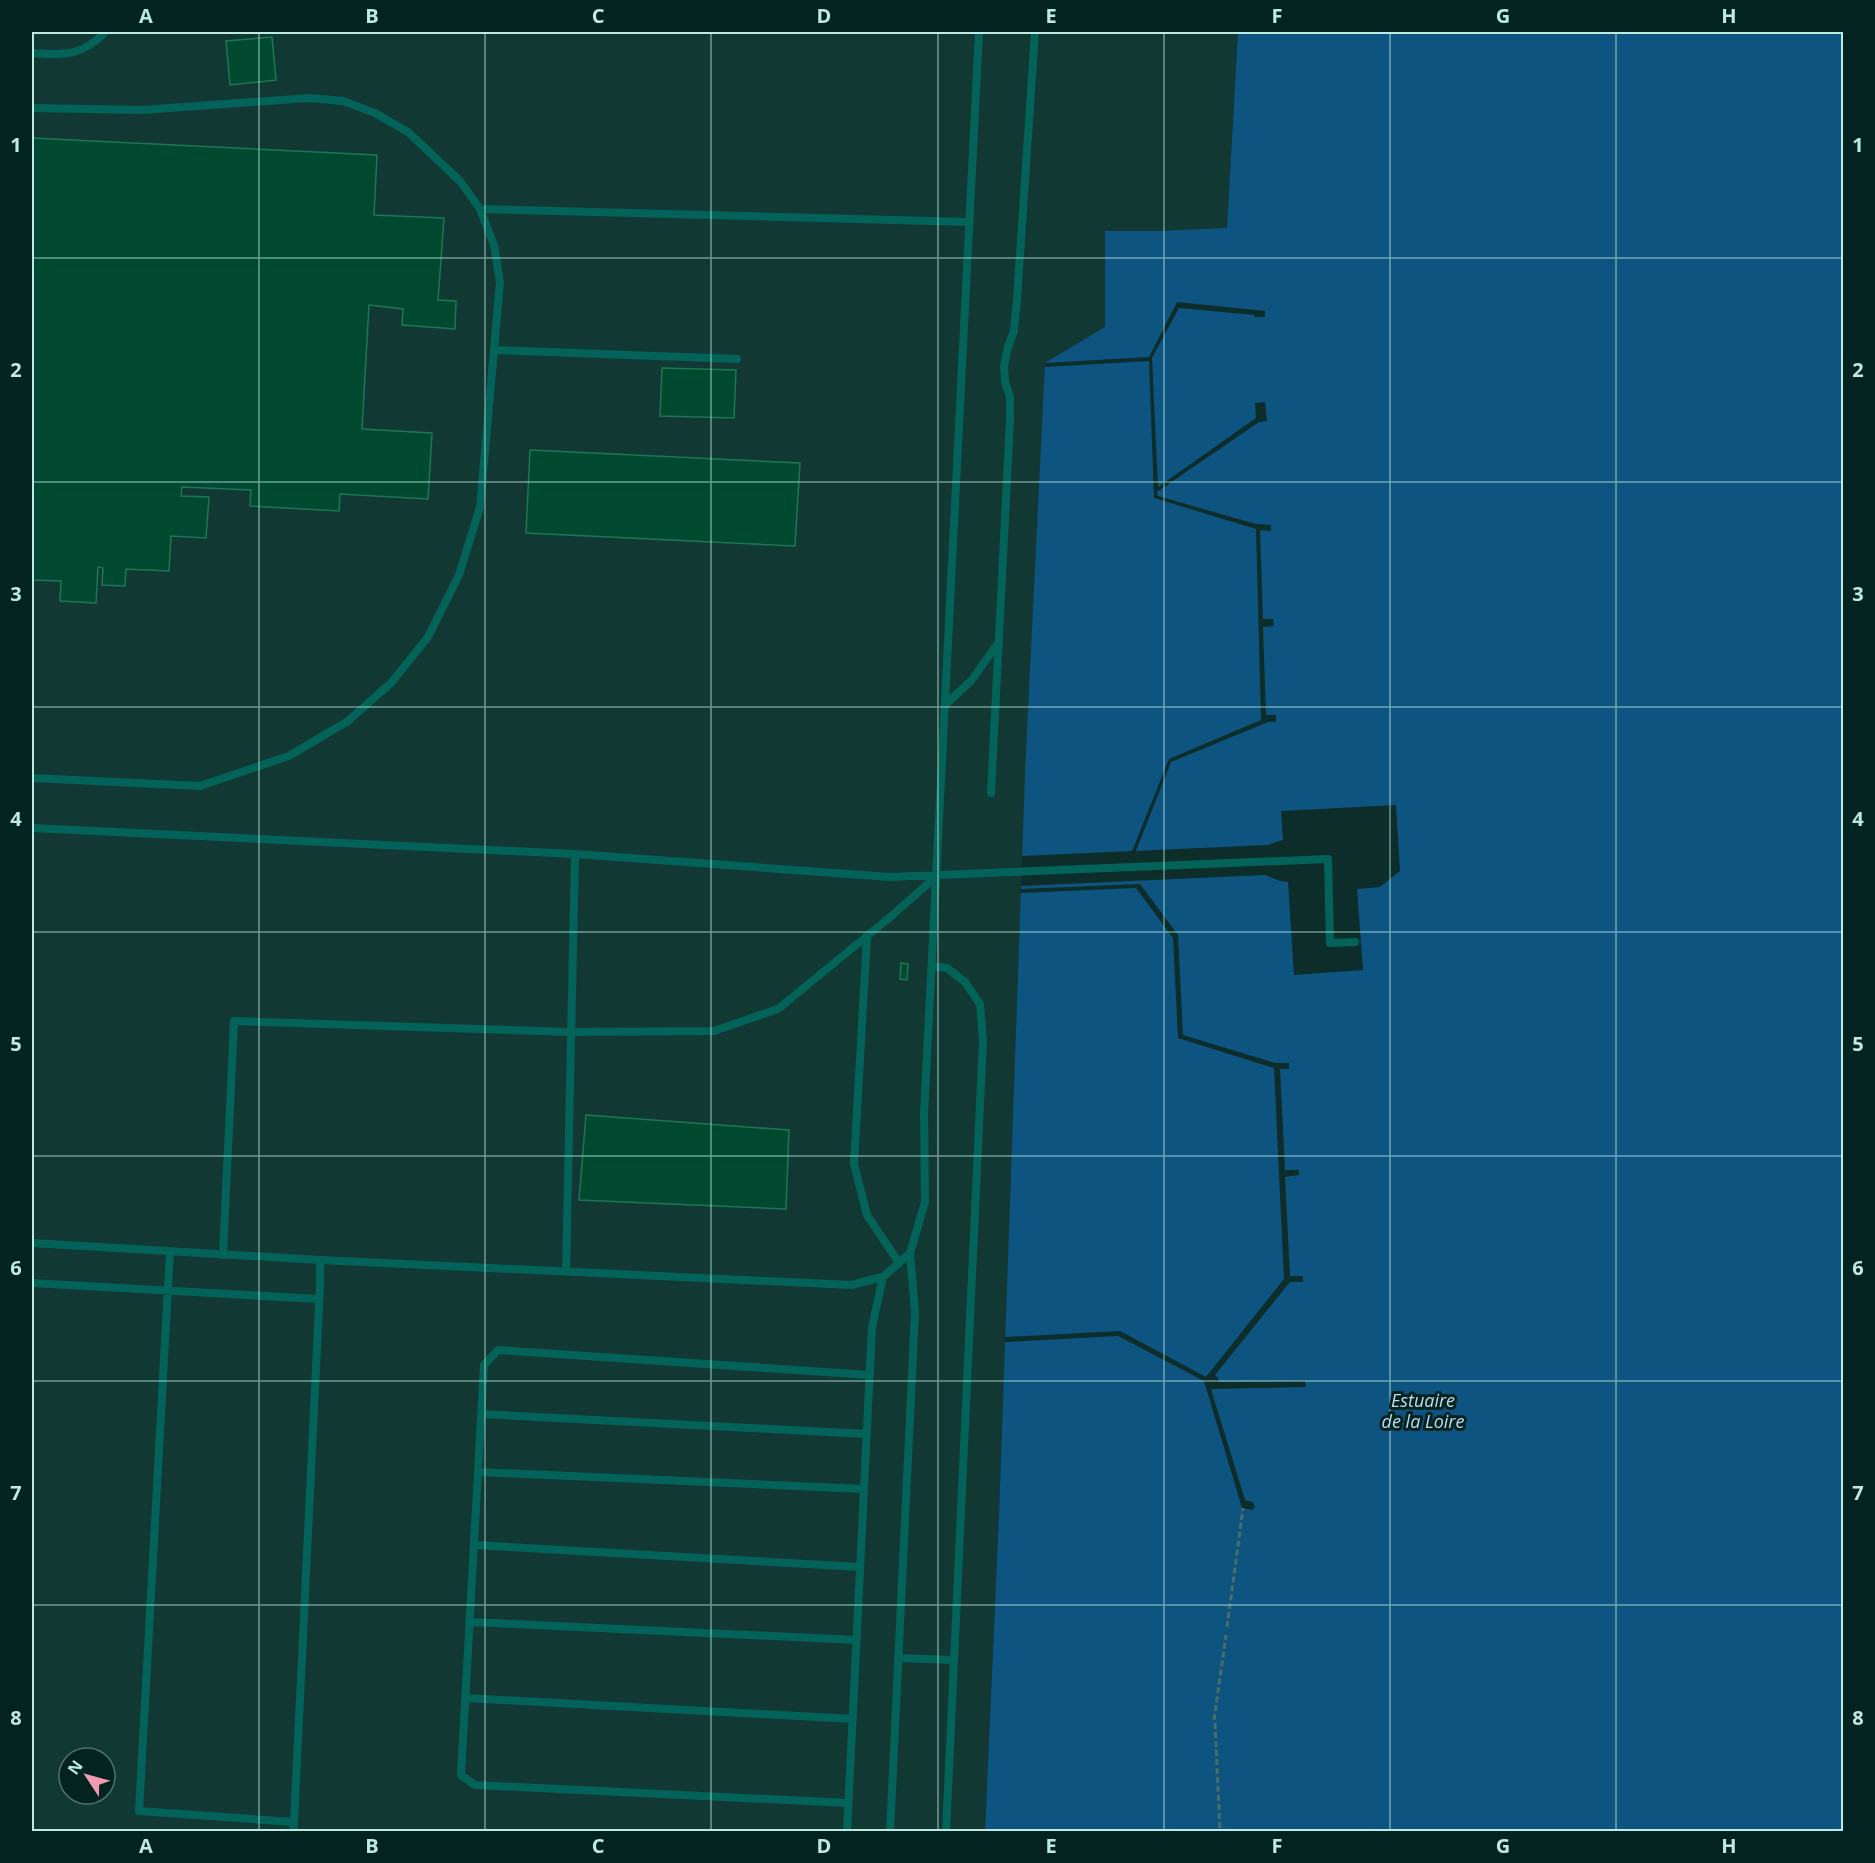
<svg xmlns="http://www.w3.org/2000/svg" width="1875" height="1863" font-family="'Open Sans',sans-serif">
<style>
.built{fill:#123833;fill-rule:evenodd}
.water{fill:#0e5481}
.pier{fill:#0c2d29}
.building{fill:#004931;stroke:#1d7756;stroke-width:1.5}
.lines{fill:none;stroke-linecap:round;stroke-linejoin:round}
.path{stroke:#496e69;stroke-width:3;stroke-dasharray:6 3;stroke-linecap:butt}
.service{stroke:#036359;stroke-width:8}
.grid{fill:none;stroke:#bdebe3;stroke-width:1.5;stroke-opacity:0.55}
.labels{text-anchor:middle;stroke-width:6;stroke-linejoin:round;paint-order:stroke}
.water-label{font-size:18px;font-style:italic;fill:#c1d9ee;stroke:#02231f}
.neatline{fill:none;stroke:#bdebe3;stroke-width:2}
.grid-label{font-size:20px;text-anchor:middle;font-weight:bold;fill:#bdebe3}
</style>
<rect width="100%" height="100%" fill="#0c2d29"/>
<path class="built" d="M32 32H1238L1227 228 1156 231H1105V327L1025 773 999 1515 985 1831 32 1832ZM69 1758H105V1794H69Z"/>
<path class="water" d="M1238 32H1843V1831L985 1832 999 1515 1025 773 1045 363 1105 327V231H1156L1227 228Z"/>
<path class="pier" d="M1177 302 1265 311V317H1254V315L1179 308 1152 358 1158 487 1256 418 1255 403 1265 402 1267 421 1259 422 1157 492 1158 496 1256 524 1271 525V531L1260 530 1263 619H1273L1274 626 1263 627 1266 715H1276V722H1268L1171 762 1136 851 1267 845 1283 840 1281 811 1396 805 1400 871 1380 887 1357 889 1363 970 1294 975 1288 882 1280 881 1265 875 1021 886 1022 856 1132 851 1169 759 1261 720 1256 529 1154 498 1149 361 1045 367V363L1149 357Z
M1140 884 1178 935 1183 1035 1275 1063H1289V1069H1280L1285 1170H1299V1175L1285 1177 1290 1276H1303V1282H1290L1215 1375 1218 1378 1219 1382 1305 1381 1306 1387 1211 1389 1245 1500 1253 1502 1255 1507 1252 1510 1242 1508 1204 1381 1118 1336 1005 1342V1337L1120 1331 1206 1377 1284 1279 1274 1068 1178 1038 1173 938 1136 888 1020 893V889Z"/>
<path class="building" d="M272 37 276 80 230 85 226 41Z
M32 138 377 155 374 215 444 218 438 300 456 301 455 329 402 325 403 309 369 305 362 429 432 433 428 499 340 494 339 511 250 506 251 490 182 487 181 496 209 497 206 538 171 536 169 571 126 569 125 586 102 585 103 568 98 567 96 603 60 601 61 581 32 580Z
M662 368 736 370 734 418 660 416Z
M530 450 800 463 795 546 526 533Z
M901 963 908 964 907 980 900 979Z
M586 1115 789 1130 786 1209 579 1200Z"/>
<g class="lines">
<path class="path" d="M1227 1627 1243 1508
M1214 1720 1226 1635
M1215 1723 1220 1832"/>
<path class="service" d="M32 53C64 55 81 57 105 32
M32 108 142 110 309 98 343 101 375 113 408 132 460 181 480 209 494 245 500 282 480 507 459 575 428 637 391 683 348 721 289 756 200 786 32 778
M480 209 970 222
M494 350 737 359
M946 704 971 681 998 643
M991 793 1010 420V397L1005 382 1004 366 1008 347 1014 331 1017 299 1035 32
M32 828 575 854 890 877 1328 859 1330 943 1355 942
M867 936 854 1164 867 1215 899 1263
M932 966 947 968 965 982 980 1004 983 1040 946 1832
M32 1243 320 1260 851 1285 883 1277 910 1253 925 1202 924 1114 979 32
M170 1251 139 1811 294 1822 320 1285V1260
M223 1255 234 1021 571 1032 714 1031 778 1009 889 918 937 876
M566 1272 575 854
M32 1283 319 1299
M481 1414 867 1434
M478 1472 864 1489
M474 1545 860 1567
M470 1622 857 1640
M898 1658 954 1660
M466 1698 853 1719
M848 1803 475 1785 461 1775 484 1365 498 1350 870 1375
M293 1832 294 1822
M847 1832 872 1327 883 1277
M890 1832 915 1312 910 1253"/>
</g>
<path class="grid" d="M259 32V1832M485 32V1832M711 32V1832M938 32V1832M1164 32V1832M1390 32V1832M1616 32V1832M32 258H1844M32 482H1844M32 707H1844M32 932H1844M32 1156H1844M32 1381H1844M32 1605H1844"/>
<g class="labels">
<g class="water-label">
<text x="1423" y="1407">Estuaire<tspan x="1423" dy="21">de la Loire</tspan></text>
</g>
</g>
<rect width="1875" height="1863" fill="none" stroke="#02231f" stroke-width="66"/>
<g transform="translate(87 1776) rotate(306)"><circle r="28" fill="#02231f" stroke="#4d736d" stroke-width="1.5"/>
<path d="M0-4.5L10 22L0 15L-10 22Z" fill="#f29ab0"/>
<text y="-9" font-size="16" font-weight="bold" text-anchor="middle" fill="#bdebe3">N</text>
</g>
<rect x="33" y="33" width="1809" height="1797" class="neatline"/>
<g class="grid-label">
<text x="146" y="23">A</text>
<text x="372" y="23">B</text>
<text x="598" y="23">C</text>
<text x="824" y="23">D</text>
<text x="1051" y="23">E</text>
<text x="1277" y="23">F</text>
<text x="1503" y="23">G</text>
<text x="1729" y="23">H</text>
<text x="16" y="152">1</text>
<text x="1858" y="152">1</text>
<text x="16" y="377">2</text>
<text x="1858" y="377">2</text>
<text x="16" y="601">3</text>
<text x="1858" y="601">3</text>
<text x="16" y="826">4</text>
<text x="1858" y="826">4</text>
<text x="16" y="1051">5</text>
<text x="1858" y="1051">5</text>
<text x="16" y="1275">6</text>
<text x="1858" y="1275">6</text>
<text x="16" y="1500">7</text>
<text x="1858" y="1500">7</text>
<text x="16" y="1725">8</text>
<text x="1858" y="1725">8</text>
<text x="146" y="1853">A</text>
<text x="372" y="1853">B</text>
<text x="598" y="1853">C</text>
<text x="824" y="1853">D</text>
<text x="1051" y="1853">E</text>
<text x="1277" y="1853">F</text>
<text x="1503" y="1853">G</text>
<text x="1729" y="1853">H</text>
</g>
</svg>
